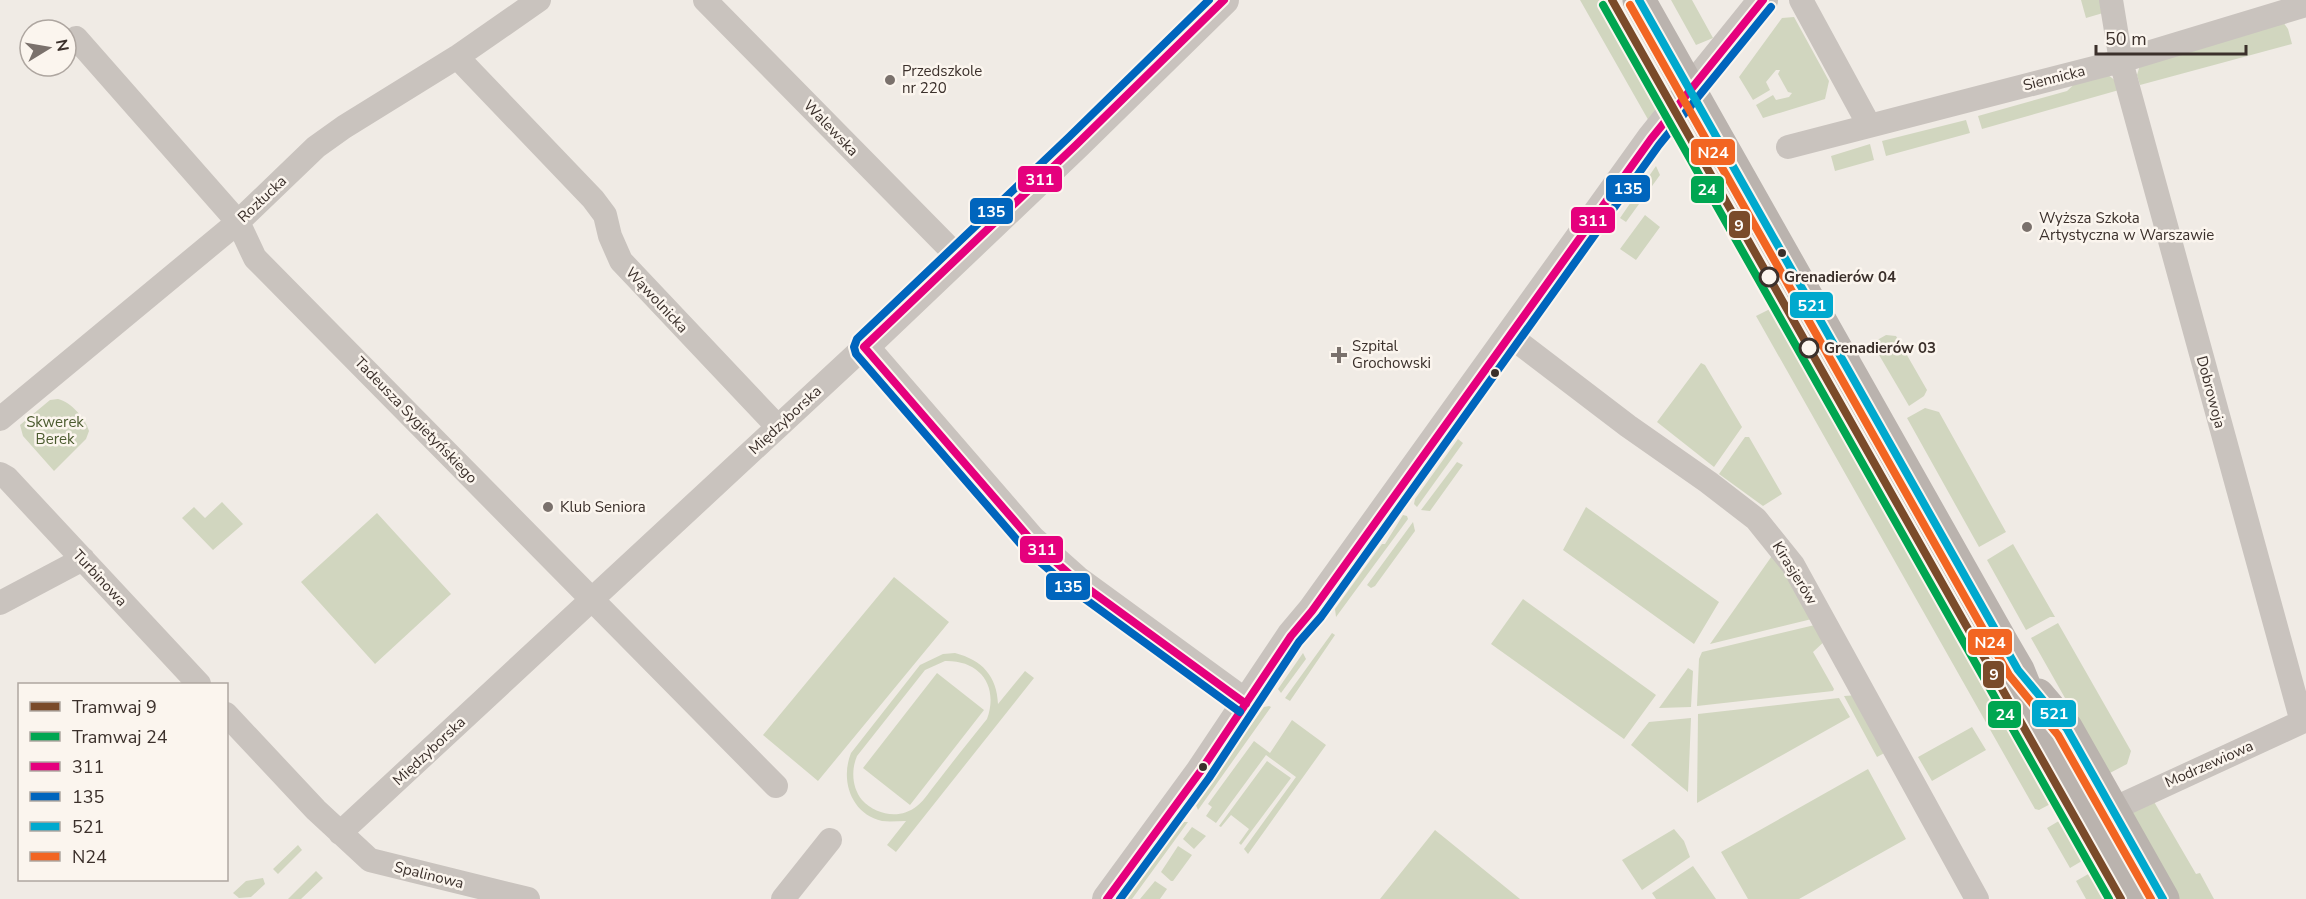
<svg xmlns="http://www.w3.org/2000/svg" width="2306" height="899" font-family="'Nunito Sans',sans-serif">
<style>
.green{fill:#d1d6bf;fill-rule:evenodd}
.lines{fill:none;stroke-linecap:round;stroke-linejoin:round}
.minor{stroke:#c9c3be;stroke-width:24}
.tertiary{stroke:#c9c3be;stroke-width:30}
.secondary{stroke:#bab3ae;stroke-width:33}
.bus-1-casing{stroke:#fbf5ee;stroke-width:12}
.bus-2-casing{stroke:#fbf5ee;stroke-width:12}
.bus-3-casing{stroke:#fbf5ee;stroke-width:12}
.bus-4-casing{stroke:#fbf5ee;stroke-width:12}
.bus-1{stroke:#e5007d;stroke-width:8}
.bus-2{stroke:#0065bd;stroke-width:8}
.bus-3{stroke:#00a9ce;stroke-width:8}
.bus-4{stroke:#f26522;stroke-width:8}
.tram-1-casing{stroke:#fbf5ee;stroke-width:12}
.tram-2-casing{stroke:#fbf5ee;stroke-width:12}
.tram-1{stroke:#7a4b2a;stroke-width:8}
.tram-2{stroke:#00a651;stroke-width:8}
.poi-dot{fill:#7a716c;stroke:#fbf5ee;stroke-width:2}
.bus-dot{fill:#3b302b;stroke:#fbf5ee;stroke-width:2}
.stop-dot{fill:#fbf5ee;stroke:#3b302b;stroke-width:3}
.labels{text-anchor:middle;stroke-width:5;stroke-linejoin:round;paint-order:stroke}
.poi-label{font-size:15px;fill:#3b302b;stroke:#fbf5ee;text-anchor:start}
.street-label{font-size:15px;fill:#3b302b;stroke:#fbf5ee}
.stop-label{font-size:15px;font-weight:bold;fill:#3b302b;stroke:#fbf5ee;text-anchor:start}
.park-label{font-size:15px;fill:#4a5a2e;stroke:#fbf5ee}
.line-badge{stroke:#fbf5ee;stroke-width:2}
.badge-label{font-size:16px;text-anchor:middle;font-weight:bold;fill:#fff}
</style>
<rect width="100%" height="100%" fill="#f0ebe5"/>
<path class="green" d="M1580 0H1609L1666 102 1650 123Z
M1671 0H1692L1713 38 1696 45Z
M2081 0H2102L2103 13 2086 18Z
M1794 17 1829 81 1825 99 1763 118 1756 105 1773 95 1776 100 1789 97 1792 93 1788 92 1778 74 1780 70H1776L1766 82 1770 90 1753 100 1739 77 1782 18Z
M2283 22 2288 29 2292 44 2140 85 2137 75 2140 65Z
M2107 74 2117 82 2119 90 1982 129 1978 116 2067 91 2081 78Z
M1966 120 1970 133 1886 156 1882 141Z
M1870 144 1874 160 1835 171 1831 156Z
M1656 166 1660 175 1626 222 1620 218Z
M1645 215 1660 227 1636 260 1620 249Z
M1774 307 1780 316 1785 314 2060 799 2039 810 2035 809 1756 316Z
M1886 335 1896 336 1927 390 1924 396 1909 406 1872 343Z
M1701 363 1705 365 1742 427 1714 467 1657 422Z
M58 399C71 402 86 419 89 431L86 439 54 471 23 436 20 425 50 400Z
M1925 408 1939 412 2006 532 1979 547 1907 418Z
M1745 437H1749L1782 494 1763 506 1719 474Z
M1458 439 1463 443 1417 507 1414 504 1415 499Z
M1457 462 1463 465 1430 511 1421 510Z
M222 502 243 524 213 550 182 518 194 507 205 518Z
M1586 507 1719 602 1694 644 1563 550Z
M377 513 451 594 375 664 301 582Z
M1403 515 1407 516 1408 519 1336 617 1335 609 1382 544H1385Z
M1413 522 1415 531 1375 586 1371 588 1367 585Z
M2013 544 2055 617H2050L2026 630 1987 560Z
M1774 553 1816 618 1710 644Z
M894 577 949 622 818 781 763 735Z
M1523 599 1656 695 1624 739 1491 644Z
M2058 623 2131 751 2127 764 2108 774 2031 638Z
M1819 624 1827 639 1813 652 1834 689 1833 691 1697 706 1699 659 1702 652Z
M1332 633 1335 635 1290 701 1285 698Z
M955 653C982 660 997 676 998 704L1025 671 1034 678 896 852 887 845 906 821C898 821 890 822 882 821 851 814 840 780 851 753L920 665 943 654ZM945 661C980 660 999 686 987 719 971 739 954 760 938 781 931 789 925 800 917 806 900 820 876 815 862 800 852 788 851 770 857 756L925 670Z
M1303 653 1306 659 1281 693 1278 689Z
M1688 668 1693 671 1691 707 1659 708Z
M937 673 984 710 910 805 863 768Z
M1859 695 1890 750 1877 757 1844 696Z
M1839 698 1850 717 1697 803 1698 714Z
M1269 706 1271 707 1198 810 1195 803 1264 707Z
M1691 718 1688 792 1631 745 1649 722Z
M1292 720 1326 745 1248 854 1244 849 1296 777 1266 755 1216 823 1206 816 1212 807 1208 804 1254 741 1270 753Z
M1972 727 1986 750 1932 781 1918 757Z
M1267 761 1291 778 1241 845 1239 843 1249 829 1231 815 1221 827 1219 826Z
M1868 769 1906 839 1799 899H1748L1721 852Z
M2153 800 2196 874 2200 873 2214 899H2177L2129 814Z
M2069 815 2092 855 2070 868 2047 828Z
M1182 822H1188L1132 899H1124Z
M1192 827 1206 836 1194 849 1183 839Z
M1674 829 1684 841 1690 857 1642 890 1622 860Z
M1435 830 1520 899H1380Z
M298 845 302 850 278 874 273 869Z
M1178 846 1192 855 1173 881H1171L1161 872Z
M1693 866 1716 899H1656L1652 893Z
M2099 868 2116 899H2086L2076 881Z
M316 871 323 878 301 899H288Z
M263 878 265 884 251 897 239 898 233 893 246 881Z
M1155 881 1167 889 1160 899H1140Z"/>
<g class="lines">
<path class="minor" d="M705 0 958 257
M1801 0 1869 125
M2111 0 2121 61 2129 91 2302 722
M76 38 238 222 255 258 776 786
M457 57 593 199 605 215 610 236 621 261 777 426
M1788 147 2121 61 2306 5
M1510 336 1628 426 1708 482 1756 519 1793 565 1977 899
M0 419 238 222 316 147 344 127 457 57 539 0
M0 474 7 478 199 684
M0 603 83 559
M226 714 316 810 370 860 528 899
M2113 809 2306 720
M340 833 864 347
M783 899 830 840"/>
<path class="tertiary" d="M1224 0 1076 145 864 347 1031 540 1076 580 1246 704
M1107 899 1200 772 1291 636 1312 611 1651 139 1763 0"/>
<path class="secondary" d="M1639 0 2004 646 2018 670 2046 739 2136 899
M2038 695 2067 729 2163 899"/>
<defs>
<path id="bus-1" d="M1224 0 1076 145 864 347 1031 540 1076 580 1246 704
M1107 899 1200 772 1291 636 1312 611 1651 139 1763 0"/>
<path id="bus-2" d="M1209 0 1069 137 857 339 854 347 856 354 1024 548 1070 588 1240 712
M1120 899 1209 778 1299 642 1321 617 1659 145 1771 7"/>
<path id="bus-3" d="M1639 0 2018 670 2067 729 2163 899"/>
<path id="bus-4" d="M1630 5 2009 675 2058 735 2151 899"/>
</defs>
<use href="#bus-1" class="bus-1-casing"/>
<use href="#bus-2" class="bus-2-casing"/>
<use href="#bus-3" class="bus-3-casing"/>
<use href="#bus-4" class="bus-4-casing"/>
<use href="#bus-1" class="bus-1"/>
<use href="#bus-2" class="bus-2"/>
<use href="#bus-3" class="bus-3"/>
<use href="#bus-4" class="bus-4"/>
<defs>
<path id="tram-1" d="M1612 0 2121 899"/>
<path id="tram-2" d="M1603 5 2109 899"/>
</defs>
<use href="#tram-1" class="tram-1-casing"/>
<use href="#tram-2" class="tram-2-casing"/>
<use href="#tram-1" class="tram-1"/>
<use href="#tram-2" class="tram-2"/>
</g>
<g class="poi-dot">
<circle cx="890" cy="80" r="6"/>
<circle cx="2027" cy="227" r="6"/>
<path d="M1336 346h6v6h6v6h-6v6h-6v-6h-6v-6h6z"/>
<circle cx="548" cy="507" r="6"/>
</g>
<g class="bus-dot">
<circle cx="1782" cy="253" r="5"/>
<circle cx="1495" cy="373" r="5"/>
<circle cx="1203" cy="767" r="5"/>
</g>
<g class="stop-dot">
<circle cx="1769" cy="277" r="9"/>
<circle cx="1809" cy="348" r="9"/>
</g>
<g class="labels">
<g class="poi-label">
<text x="902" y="76">Przedszkole<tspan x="902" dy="17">nr 220</tspan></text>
<text x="2039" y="223">Wyższa Szkoła<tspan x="2039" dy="17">Artystyczna w Warszawie</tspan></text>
<text x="1352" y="351">Szpital<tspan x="1352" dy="17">Grochowski</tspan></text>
<text x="560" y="512">Klub Seniora</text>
</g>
<g class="street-label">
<text transform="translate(2054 78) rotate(-14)" y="5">Siennicka</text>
<text transform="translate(831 128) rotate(46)" y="5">Walewska</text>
<text transform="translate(262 199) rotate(-43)" y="5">Rozłucka</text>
<text transform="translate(657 300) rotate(47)" y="5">Wąwolnicka</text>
<text transform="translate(2211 392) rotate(75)" y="5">Dobrowoja</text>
<text transform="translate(416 420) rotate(46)" y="5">Tadeusza Sygietyńskiego</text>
<text transform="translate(785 420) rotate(-43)" y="5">Międzyborska</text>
<text transform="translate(1795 573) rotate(58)" y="5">Kirasjerów</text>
<text transform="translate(100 578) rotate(47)" y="5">Turbinowa</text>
<text transform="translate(429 751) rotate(-43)" y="5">Międzyborska</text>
<text transform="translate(2209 764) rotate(-24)" y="5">Modrzewiowa</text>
<text transform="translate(429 875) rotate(14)" y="5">Spalinowa</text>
</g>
<g class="stop-label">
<text x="1784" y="282">Grenadierów 04</text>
<text x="1824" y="353">Grenadierów 03</text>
</g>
<g class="park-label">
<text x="55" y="427">Skwerek<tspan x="55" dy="17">Berek</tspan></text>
</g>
</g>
<g class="line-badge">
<rect x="1690" y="138" width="46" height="28" rx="6" fill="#f26522"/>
<rect x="1017" y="165" width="46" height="28" rx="6" fill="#e5007d"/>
<rect x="1605" y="174" width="46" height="29" rx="6" fill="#0065bd"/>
<rect x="1690" y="175" width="35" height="29" rx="6" fill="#00a651"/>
<rect x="969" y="197" width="45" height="28" rx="6" fill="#0065bd"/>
<rect x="1570" y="206" width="46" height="28" rx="6" fill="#e5007d"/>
<rect x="1728" y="210" width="23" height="29" rx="6" fill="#7a4b2a"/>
<rect x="1789" y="291" width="45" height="28" rx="6" fill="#00a9ce"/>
<rect x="1019" y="535" width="45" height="29" rx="6" fill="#e5007d"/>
<rect x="1045" y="572" width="46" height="29" rx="6" fill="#0065bd"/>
<rect x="1967" y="628" width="46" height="28" rx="6" fill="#f26522"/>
<rect x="1982" y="660" width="23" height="29" rx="6" fill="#7a4b2a"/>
<rect x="2031" y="699" width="46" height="29" rx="6" fill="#00a9ce"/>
<rect x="1987" y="700" width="35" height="29" rx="6" fill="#00a651"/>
</g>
<g class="badge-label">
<text x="1713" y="158">N24</text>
<text x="1040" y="185">311</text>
<text x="1628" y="194">135</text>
<text x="1707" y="195">24</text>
<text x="991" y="217">135</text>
<text x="1593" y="226">311</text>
<text x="1739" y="231">9</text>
<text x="1812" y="311">521</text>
<text x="1042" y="555">311</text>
<text x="1068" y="592">135</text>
<text x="1990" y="648">N24</text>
<text x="1994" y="680">9</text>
<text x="2054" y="719">521</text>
<text x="2005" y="720">24</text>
</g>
<rect x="18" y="683" width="210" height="198" fill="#fbf5ee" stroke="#aea6a0" stroke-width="1.5"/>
<rect x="30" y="702" width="30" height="9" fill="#7a4b2a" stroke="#aea6a0" stroke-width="1.5"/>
<text x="72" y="713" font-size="18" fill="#3b302b">Tramwaj 9</text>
<rect x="30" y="732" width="30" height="9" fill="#00a651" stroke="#aea6a0" stroke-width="1.5"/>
<text x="72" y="743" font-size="18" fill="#3b302b">Tramwaj 24</text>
<rect x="30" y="762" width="30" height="9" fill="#e5007d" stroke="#aea6a0" stroke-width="1.5"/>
<text x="72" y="773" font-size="18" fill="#3b302b">311</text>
<rect x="30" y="792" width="30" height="9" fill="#0065bd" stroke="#aea6a0" stroke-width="1.5"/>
<text x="72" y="803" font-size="18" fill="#3b302b">135</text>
<rect x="30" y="822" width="30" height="9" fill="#00a9ce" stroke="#aea6a0" stroke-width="1.5"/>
<text x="72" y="833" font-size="18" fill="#3b302b">521</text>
<rect x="30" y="852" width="30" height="9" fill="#f26522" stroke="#aea6a0" stroke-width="1.5"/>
<text x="72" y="863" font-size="18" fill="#3b302b">N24</text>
<g transform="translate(48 48) rotate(79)"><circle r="28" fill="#fbf5ee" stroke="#aea6a0" stroke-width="1.5"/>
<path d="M0-4.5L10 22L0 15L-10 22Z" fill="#7a716c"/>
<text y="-9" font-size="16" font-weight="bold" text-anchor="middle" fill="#3b302b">N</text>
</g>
<path d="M2096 45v9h150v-9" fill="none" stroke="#3b302b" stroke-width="3"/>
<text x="2105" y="45" font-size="18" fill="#3b302b" stroke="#fbf5ee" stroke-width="4.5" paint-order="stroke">50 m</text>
</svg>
